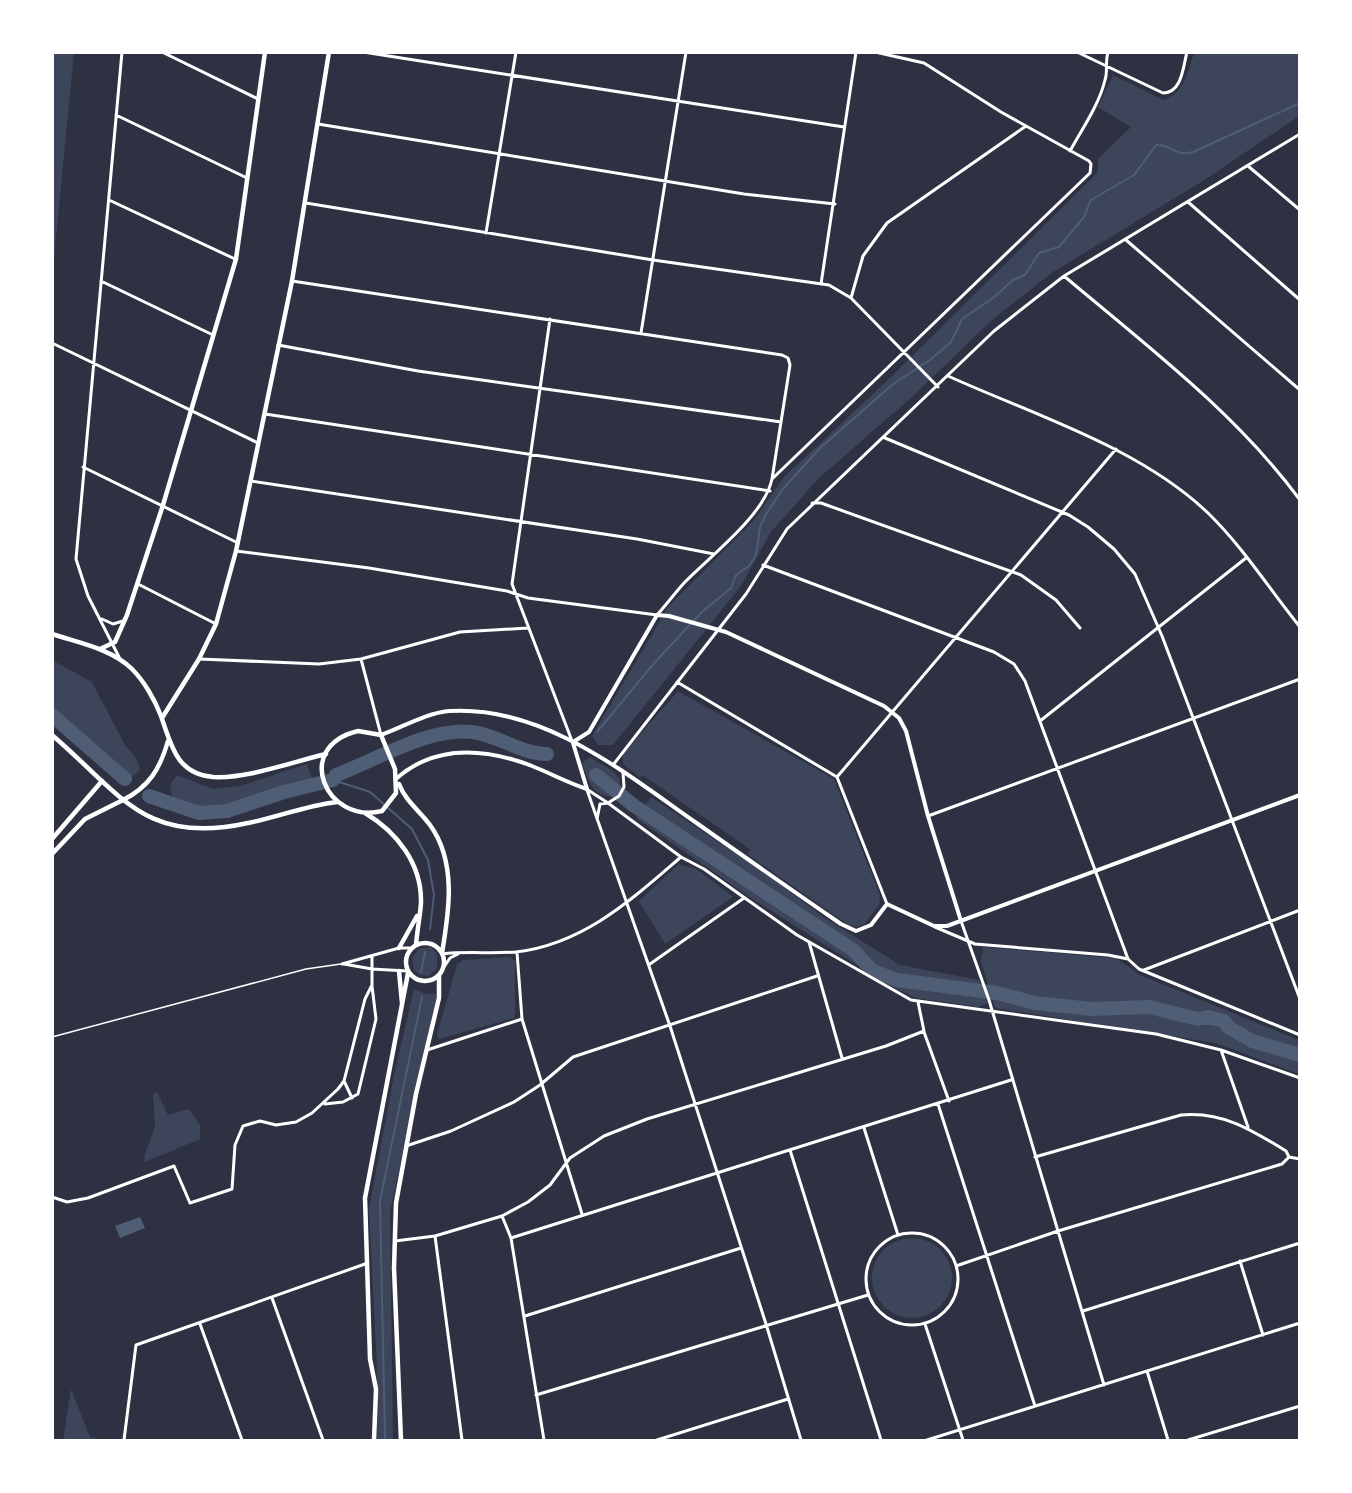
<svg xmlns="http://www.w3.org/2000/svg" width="1352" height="1493" font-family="Mulish,sans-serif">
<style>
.green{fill:#3c4559}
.water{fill:#4f5d75}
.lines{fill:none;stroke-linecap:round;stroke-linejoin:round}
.stream{stroke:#4f5d75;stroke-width:2}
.river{stroke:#4f5d75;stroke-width:14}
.service{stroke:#fff;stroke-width:1.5}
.minor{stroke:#fff;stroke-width:3}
.tertiary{stroke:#fff;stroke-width:4}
.secondary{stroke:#fff;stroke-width:4.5}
.primary{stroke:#fff;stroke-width:4.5}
</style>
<rect width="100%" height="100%" fill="#2d3142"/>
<path class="green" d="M53 52 74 53 53 269V331Z
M1194 53H1299V116L1203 181 1053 272 992 320 912 397 818 479 771 532 741 586 613 745H598L592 736 668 607 753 521 784 477 893 375 1098 172V159L1131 127 1098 107 1113 75 1163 100C1183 95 1188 71 1194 53Z
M52 660 92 682 125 745 137 759 140 770 122 786 53 726Z
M678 691 834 779 880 895 879 905 864 925 855 927 847 924 747 854 751 850 644 776 639 777 623 764V754Z
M590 757 613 771 620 779V789L612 796C593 798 587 778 582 763Z
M307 764 313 780 228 806 199 808 172 796 170 785 177 775 213 789 240 786Z
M651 797 762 871 825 918 900 965 979 980 988 1003 978 1007 916 998 890 986 751 898 636 818Z
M679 864 698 870 733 897 665 944 639 901Z
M431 947 437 954V968L429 976 420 975 414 970 412 958 418 949Z
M983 947 1116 958 1140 975 1299 1040V1074L1215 1043 995 1008 981 962Z
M510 957 516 962C513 976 517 1012 514 1018L439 1039 437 1035 457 964 463 960Z
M414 989 425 994H437L390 1212 393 1440H377V1368L369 1209 394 1075Z
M157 1092 168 1115 189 1109 200 1125V1139L145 1162 144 1157 155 1126 153 1094Z
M872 1278a40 40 0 1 1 80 0a40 40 0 1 1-80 0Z
M71 1389 90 1437 101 1440H63Z"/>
<path class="water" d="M140 1217 145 1228 120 1238 115 1226Z"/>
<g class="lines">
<path class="stream" d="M597 732 655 662 702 612 731 588 736 575 749 566 756 555 760 527 766 514 783 489 819 449 893 384 930 360 951 342 962 319 993 298 1013 280 1025 275 1039 253 1059 247 1084 217 1091 200 1134 175 1156 145C1172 144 1174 157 1193 152L1300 103
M333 780 370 792 412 829 428 860 434 895 430 929
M421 972 425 952
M385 1440 380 1201 422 997"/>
<path class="river" d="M52 715 125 779
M596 775 633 805 853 950 873 971 897 980 997 993 1035 1003 1092 1009 1149 1007 1198 1019 1208 1017 1224 1021 1228 1027 1252 1041 1300 1055
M149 796 199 813 227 811 284 792 333 780 336 775C376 760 429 727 472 732 498 735 521 754 547 754"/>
<path class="service" d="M52 1037 306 969 341 964"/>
<path class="minor" d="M162 52 258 99
M363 52 844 127
M1077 52 1163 93C1182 93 1183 67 1187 52
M116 115 247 178
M318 124 744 194 835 204
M1070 151C1082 129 1099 105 1105 80 1108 71 1105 62 1108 52
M1248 166 1300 210
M109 200 235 259
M1188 202 1300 300
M306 203 653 260 829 285 851 298 938 387
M486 233 516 52
M1126 240 1300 390
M1064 276C1147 346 1236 413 1300 500
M101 281 213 335
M821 284 856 52
M851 298 863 256 887 223 1026 126
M550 319 512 584 572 741
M641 333 686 52
M52 343 258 443
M278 345 418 371 781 422
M948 376C1034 415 1139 447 1208 513 1243 547 1270 590 1300 627
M265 414 770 491
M885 438 1069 515 1088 527 1114 549 1135 574 1162 636 1300 999
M83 467 238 543
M772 479 1090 173 1091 164 1089 161 1001 112 924 63 875 52
M251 481 637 539 714 554
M812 503H821L1021 575 1056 600 1080 628
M236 551 369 568 507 591 528 598 657 615C666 605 675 593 684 583 710 556 764 516 772 479L790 365 788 358 782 355 292 281
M763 565 994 652 1014 664 1025 681 1128 959
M138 584 216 624
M102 619 113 624 123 621
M119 657 88 596 76 559 122 52
M199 659 319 664 361 659 460 632 528 628
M361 659 381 735
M677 682 837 777 887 904
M1040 721 1246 558
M613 765 746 594 787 529 994 331 1064 276 1300 134
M837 777 1116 449
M587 790 670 1026 766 1324 801 1440
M588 790 608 803 619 796 624 787 623 772
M928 816 1300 679
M597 819 600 804 608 803 681 857 704 869 797 935 911 1000 1156 1034 1221 1050 1300 1078
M961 921 989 1000 1104 1385
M935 927 975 944 1108 955 1128 959 1139 969 1300 1035
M809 942 842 1058
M517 952 522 1019 582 1214
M442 954C466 951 491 954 516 952 584 944 632 899 681 857
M342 964 399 948H411
M344 964 372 969 407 971
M650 964 744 898
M442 970 450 958 458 954
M1144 970 1300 910
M924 1032 949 1101
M427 1050 522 1019
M1221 1050 1248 1127
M344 1081 352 1098
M325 1104 343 1102 358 1094 376 1019 372 986
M938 1104 1035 1406
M864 1128 898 1235
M406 1146 451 1131 514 1102 540 1085 573 1057 817 976
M790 1150 881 1440
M1035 1157 1181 1115C1222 1111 1252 1130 1286 1151L1289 1157 1300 1159
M52 1197 67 1202 88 1198 174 1166 190 1203 232 1189 235 1145 243 1126 260 1121 276 1125 296 1122 312 1113 338 1089 344 1081 365 999 372 985V956
M502 1216 511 1238 544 1440
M866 1279a46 46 0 1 1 92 0a46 46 0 1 1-92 0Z
M435 1236 462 1440
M511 1238 1011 1080
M395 1241 435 1236 502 1216 528 1202 550 1185 570 1158 604 1136 647 1119 886 1046 924 1031 918 1002
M1240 1261 1263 1335
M956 1266 1058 1231 1282 1164 1289 1157
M272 1298 323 1440
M1083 1311 1300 1243
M525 1316 741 1248
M200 1324 242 1440
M925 1324 963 1440
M1147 1371 1168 1440
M536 1395 868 1295
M124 1440 136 1345 365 1264
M657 1440 788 1399
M927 1440 1300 1323
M1188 1440 1300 1406"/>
<path class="tertiary" d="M381 735C403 727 426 713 449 711 544 705 626 774 698 824 746 858 793 891 841 924L856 931 871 925 887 904 934 926H947L1300 795
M573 742 589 732 657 615 669 616 726 632 884 706 899 718 906 731 928 816 961 921
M573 743 587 789
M397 778C436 744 485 748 532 766 550 773 568 783 587 789"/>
<path class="secondary" d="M52 839 102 781
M52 854 85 819 123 800"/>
<path class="primary" d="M52 634C79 643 112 649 132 669 144 681 155 700 161 716 171 744 176 774 213 777 247 779 292 762 326 754
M100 649 115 642 127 615 163 505 236 259 265 52
M162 718 199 659 216 624 236 551 292 281 329 52
M358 731 381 735 395 769 396 793 382 811C326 825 292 747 358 731Z
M52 735C121 794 145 846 248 823 279 817 304 806 337 802
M399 784C406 802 420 811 430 825 457 862 449 912 442 953
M123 800C149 787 160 769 168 741
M365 813C397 832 422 864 421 903 420 917 417 931 416 945
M406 962a19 19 0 1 1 38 0a19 19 0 1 1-38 0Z
M399 948 417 916
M399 971 402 1003
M374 1440 376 1389 370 1359 365 1198 408 973
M401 1440 394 1268 396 1203 416 1094 439 998V975"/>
</g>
<rect width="1352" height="1493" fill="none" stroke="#ffffff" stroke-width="108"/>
</svg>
